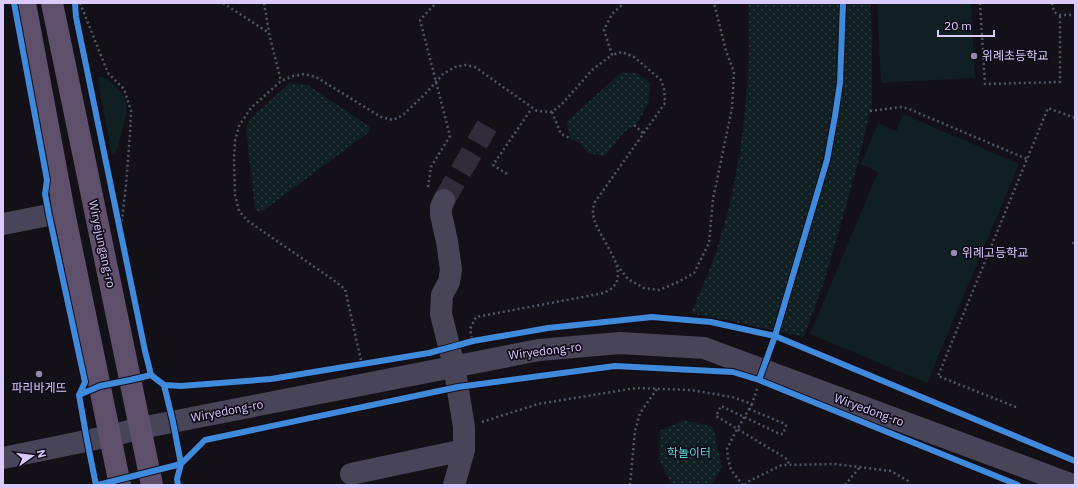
<svg xmlns="http://www.w3.org/2000/svg" width="1078" height="488" font-family="'IBM Plex Sans','Noto Sans KR',sans-serif">
<style>
.green{fill:#101f22}
.park{fill:url(#park-dots)}
.lines{fill:none;stroke-linecap:round;stroke-linejoin:round}
.minor-tunnel{stroke:#312c3a;stroke-width:22;stroke-dasharray:22 11;stroke-linecap:butt}
.path{stroke:#4e5764;stroke-width:2.5;stroke-dasharray:2 3;stroke-linecap:butt}
.minor{stroke:#494558;stroke-width:22}
.major{stroke:#5e4f6a;stroke-width:22}
.cycleway-casing{stroke:#120c1b;stroke-width:8}
.cycleway{stroke:#408adc;stroke-width:6}
.poi-dot{fill:#948aac;stroke:#120c1b;stroke-width:1.5}
.labels{text-anchor:middle;stroke-width:3.5;stroke-linejoin:round;paint-order:stroke}
.poi-label{font-size:12px;fill:#d9cbfb;stroke:#120c1b;text-anchor:start}
.street-label{font-size:12px;fill:#d9cbfb;stroke:#120c1b}
.park-label{font-size:12px;fill:#5ed3cc;stroke:#120c1b}
</style>
<defs>
<pattern id="park-dots" width="8" height="8" patternUnits="userSpaceOnUse"><rect width="8" height="8" fill="#101f22"/><path d="M2 2h.1M6 6h.1" fill="none" stroke="#323e43" stroke-width="1.8" stroke-linecap="round"/></pattern>
</defs>
<rect width="100%" height="100%" fill="#131018"/>
<path class="green" d="M877 3H971L975 78 881 83Z
M99 77H103C116 87 127 92 127 112L117 150 115 153 113 154 111 152 98 79Z
M903 114 1019 164 927 383 810 334 878 172 861 164 878 123 896 131Z"/>
<path class="park" d="M748 3H870L872 39V104L857 166 841 224 824 282 804 337 691 313 714 259 730 204 740 152 746 101 749 47Z
M622 72 637 73 650 83 649 102 638 122 623 133 605 156 588 153 581 144 570 138 566 122Z
M290 83 308 85 370 127 369 132 260 213 255 209 246 129 250 119Z
M684 420 713 427 722 467 712 485H672L659 460 660 431Z"/>
<g class="lines">
<path class="minor-tunnel" d="M444 200 487 126"/>
<path class="path" d="M80 3 108 73 124 89 131 111 130 134 126 185 121 229
M223 3 269 33 281 81
M264 3 269 32
M980 3 985 84 1060 82V15
M1052 3 1054 12 1060 15H1075
M870 111 901 107 909 109 1027 159
M552 112 561 134 570 138
M634 125 643 133
M507 174 493 165 532 108
M428 187 431 167 450 136 420 20 436 3
M1073 244 1075 240
M617 265 628 279 644 288 659 290 678 282 694 273 709 243 713 199 732 108 734 72 726 51 714 3
M473 343 470 329 476 317 604 293C607 291 612 289 614 286 630 265 592 233 593 211 593 208 594 205 595 202L665 103 664 89 661 80 634 57 622 52 612 55
M362 365 345 289 332 279 248 221 239 211 235 195 234 158 235 141 239 126 251 108 281 81 293 76 304 74 316 77 381 117 393 120 403 115 425 94 443 74 455 67 465 65 475 67 537 111 552 112 562 104 593 69 612 55 604 30 612 14 624 3
M1016 407 938 376 1048 108 1075 118
M749 409 785 424 786 426 783 434H780L721 406 716 416 787 459 789 464
M482 422 538 404 636 388 691 390 732 397 752 404 757 389
M630 485 635 431 640 413 657 389
M743 485 731 470 728 458 727 449 735 433 752 404
M745 485 747 482 782 465 834 464 891 471 908 481 910 485
M845 485 860 467"/>
<path class="minor" d="M444 200 441 207V215L447 241 451 270 449 282 442 295 441 314 454 366 464 427V450L454 485
M3 224 64 212
M3 458 110 436 141 428 539 350 620 343 704 348 1073 485
M351 474 464 450"/>
<path class="major" d="M25 3 64 212 120 485
M52 3 152 485"/>
<defs>
<path id="cycleway" d="M14 3 47 180 45 194 49 215 85 382 79 395 87 440 96 485
M75 3 76 17 145 351 151 375 164 385 181 386 271 379 429 353 473 341 548 328 652 317 711 322 775 336 1075 461
M759 380 775 336 827 160 835 116 840 83 843 3
M164 385 173 422 181 464 177 479 178 485
M79 395 100 386 130 380 151 375
M98 485 181 464 205 440 458 387 615 366 733 372 759 380 1018 485"/>
</defs>
<use href="#cycleway" class="cycleway-casing"/>
<use href="#cycleway" class="cycleway"/>
</g>
<g class="poi-dot">
<circle cx="974" cy="56" r="4"/>
<circle cx="954" cy="253" r="4"/>
<circle cx="39" cy="374" r="4"/>
</g>
<g class="labels">
<g class="poi-label">
<text x="982" y="60">위례초등학교</text>
<text x="962" y="257">위례고등학교</text>
<text x="39" y="392" text-anchor="middle">파리바게뜨</text>
</g>
<g class="street-label">
<text transform="translate(102 244) rotate(78)" y="4">Wiryejungang-ro</text>
<text transform="translate(545 351) rotate(-7)" y="4">Wiryedong-ro</text>
<text transform="translate(869 410) rotate(20)" y="4">Wiryedong-ro</text>
<text transform="translate(227 411) rotate(-11)" y="4">Wiryedong-ro</text>
</g>
<g class="park-label">
<text x="689" y="457">학놀이터</text>
</g>
</g>
<rect width="1078" height="488" fill="none" stroke="#d9cbfb" stroke-width="8"/>
<g transform="translate(32 456) rotate(76)" stroke="#120c1b" stroke-width="3" paint-order="stroke">
<path d="M0-3L7 15L0 10L-7 15Z" fill="#d9cbfb"/>
<text y="-6" font-size="11" font-weight="bold" text-anchor="middle" fill="#d9cbfb">N</text>
</g>
<path d="M938 30v6h56v-6" fill="none" stroke="#d9cbfb" stroke-width="2"/>
<text x="944" y="30" font-size="12" fill="#d9cbfb" stroke="#120c1b" stroke-width="3" paint-order="stroke">20 m</text>
</svg>
